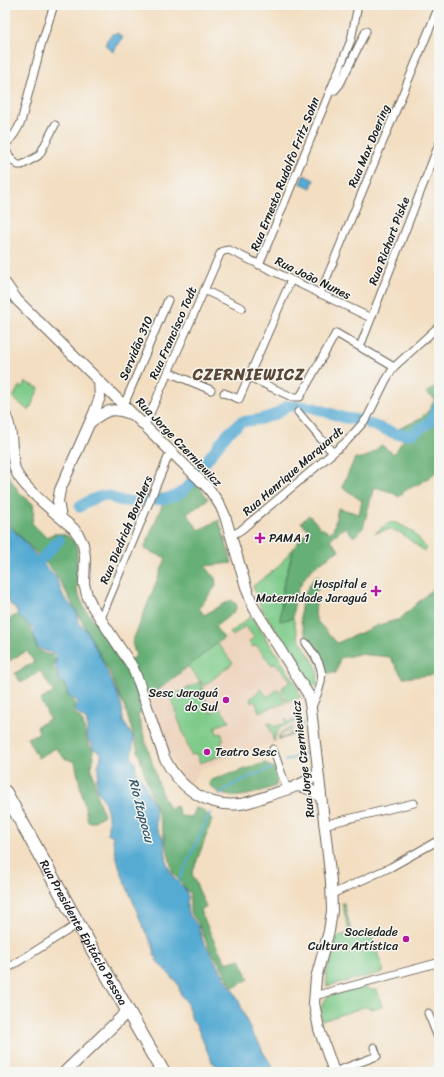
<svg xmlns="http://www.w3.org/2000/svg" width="444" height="1077" font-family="Sriracha,sans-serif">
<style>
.built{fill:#edd1ba}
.green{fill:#7ecb8a;stroke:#4d7453}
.forest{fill:#66af76;stroke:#416649}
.water{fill:#57abd3;stroke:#3a6478}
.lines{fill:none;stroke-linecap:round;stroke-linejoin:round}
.stream{stroke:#57abd3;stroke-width:2}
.river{stroke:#57abd3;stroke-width:11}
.street-casing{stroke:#676056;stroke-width:9}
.secondary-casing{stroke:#676056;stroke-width:12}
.primary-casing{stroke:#676056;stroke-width:13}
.highway-casing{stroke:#676056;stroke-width:15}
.street{stroke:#fff;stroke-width:7}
.secondary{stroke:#fff;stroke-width:10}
.primary{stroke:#fff;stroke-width:11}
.highway{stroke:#fff;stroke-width:13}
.poi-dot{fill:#b5179e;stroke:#f6f6f2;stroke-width:1.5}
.labels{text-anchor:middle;stroke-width:3;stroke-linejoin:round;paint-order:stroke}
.street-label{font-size:12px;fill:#1c1c1c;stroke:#f6f6f2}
.poi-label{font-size:12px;fill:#1c1c1c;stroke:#f6f6f2;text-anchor:end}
.water-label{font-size:13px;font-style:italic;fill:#375c6e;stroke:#f6f6f2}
.district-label{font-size:16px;font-weight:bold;letter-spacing:1px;fill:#5b4736;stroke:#f6f6f2}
</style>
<rect width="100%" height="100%" fill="#f6f6f2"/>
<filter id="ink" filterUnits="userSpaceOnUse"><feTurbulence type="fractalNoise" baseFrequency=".025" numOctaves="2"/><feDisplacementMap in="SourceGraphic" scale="8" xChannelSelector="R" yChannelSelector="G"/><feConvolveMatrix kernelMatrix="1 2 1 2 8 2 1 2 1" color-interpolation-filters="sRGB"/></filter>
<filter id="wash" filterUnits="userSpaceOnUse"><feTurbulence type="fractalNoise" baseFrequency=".012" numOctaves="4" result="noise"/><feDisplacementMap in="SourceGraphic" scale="16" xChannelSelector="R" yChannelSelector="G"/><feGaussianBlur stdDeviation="0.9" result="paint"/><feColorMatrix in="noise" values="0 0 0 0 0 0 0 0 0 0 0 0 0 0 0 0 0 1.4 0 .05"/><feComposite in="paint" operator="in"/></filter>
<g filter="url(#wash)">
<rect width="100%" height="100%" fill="#f3dec1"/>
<path class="built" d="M251 616 294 680 302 701 304 713V726L296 734 200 769 191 784 181 776 169 755 149 699 152 695Z"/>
<path class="green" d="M25 382 39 388 29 411 13 398 19 386 22 388Z
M393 522C410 528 417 534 426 549L424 551 401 533 390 529 375 533 387 524Z
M294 547 283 587 280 621 293 618 298 637 317 668C318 674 319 683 314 687L311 686 309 679 261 608 253 586 278 567Z
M251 616 294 680 301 697 287 702 282 688 291 681 275 663 272 665 256 645 253 647 249 642 254 637 245 626 233 636 230 633Z
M217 643 233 663 204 686 188 666Z
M200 682 210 713 215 711V707L216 704 230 721 215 727 217 734 221 733 224 740 221 741 226 754 200 763 196 754 191 755 170 696Z
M261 689 268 697 278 689 282 694 285 703 259 712 255 701 251 703 250 699Z
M296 713 300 716V720C285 728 277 723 274 742L268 723H271L273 727 286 723 285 719H286L287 722 298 719Z
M304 721C303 734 289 736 279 740 278 731 287 728 294 728L282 733 279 739 290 735V731L291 734 300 730 298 726H301Z
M342 903H344L351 931H349Z
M353 932 355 939 371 934 384 972 327 986 326 975 336 937Z
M362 986 372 990H377L382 1007 374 1009 364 1007 322 1021C321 1011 320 1002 329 996Z"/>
<path class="forest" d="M439 383V470L421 483 406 490 399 497 391 492 374 487 363 528 354 537 345 527 330 539 339 550C332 555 323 560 316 566 300 578 293 598 293 618L280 621 283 587 294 547 308 530 301 522 309 515 321 528 330 533 334 528 338 508 359 514 362 501 342 487 355 458C365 460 374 453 381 445L394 454 404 439 398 435 370 425 372 422 390 429 396 430 420 419 430 409 435 399 426 393Z
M5 467 7 474 19 492 33 504 34 511 32 523 46 537C60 530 69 534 77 546V591L85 609 100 628 123 666 136 656 132 643 166 558 144 549 163 503 156 500 159 494C175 495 179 490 190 479L201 489 208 499 187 514 199 530 219 520 232 563 205 566 215 578 216 586 199 608 204 615 231 600 237 605 235 611 215 627 224 638 152 695 138 716 161 792 169 809 177 806 180 816 192 817 196 808 203 810 212 820 192 874 206 907 200 910 215 943 226 963 240 959 249 979 233 988 220 964 211 952 198 923 190 912V894L173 873 161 823 151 795 126 711 110 673 56 574 5 520Z
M317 575 318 577V590L314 592 316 603 315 614 317 621 337 643 379 625 400 619 439 583V674L403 678 390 657 359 654 340 658 336 673H327C323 654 313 648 305 633 295 613 303 591 317 575Z
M18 614 31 629 37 649 46 654 52 655 56 659 52 667 57 673 59 681 65 686 68 697 75 702 74 708 75 713 83 722 86 739 93 751 94 758 91 765 98 800 104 815 93 822H88L75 762 64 758 56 748 38 758 27 738 39 733 37 726 50 719 40 700 54 692 40 671 21 683 15 673 34 662 27 651 5 663V633L8 631 9 619Z
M265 763 275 769 277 780 276 786C258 792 236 802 218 792 214 789 211 788 209 783L211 780Z"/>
<path class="water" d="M117 33 123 38 113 52 105 45 107 42 106 41 112 34Z
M304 175 314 180 311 188 300 183Z
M5 522 24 541 49 571 56 577 63 596 76 611 79 624 86 630 101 658 118 695 122 708 123 721 133 737V746L131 756 135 763 136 772 144 783 149 796 153 802 156 817V827L164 840 167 864 174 878 185 889 188 896 187 908 188 913 198 926 203 941 238 999 252 1034 259 1043 263 1052 276 1072H218L216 1065 212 1062 197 1027 192 1020 186 1001 181 995 178 984 156 960 158 957 154 956C156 947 149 939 145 931 140 921 137 911 133 901 123 879 115 858 112 834L108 835 107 834C110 821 108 808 102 797 101 795 99 794 98 792 96 788 98 785 96 780 99 775 98 772 98 767 99 761 102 759 101 753L96 750 93 749 92 744C82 737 90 728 86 720 86 718 83 718 81 717 79 715 76 712 75 709L78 701 71 698 68 695C66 683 67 688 59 679L58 672 54 666C62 650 46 654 37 647L34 636V630L18 615 16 609 11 605 5 595Z"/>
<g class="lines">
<path class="stream" d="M285 761 307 753
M220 794C234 782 252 776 270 769
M176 884 178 883 210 813"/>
<path class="river" d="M369 424 397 434H412L431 421 439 404
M201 468 226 435 241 422 261 419 276 414 287 406 311 407 345 418 359 420
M154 500C172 499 180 495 192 482
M80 507C86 501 102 494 110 496 112 497 113 499 115 499 125 503 135 502 144 500
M40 561 59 540"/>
</g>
</g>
<g filter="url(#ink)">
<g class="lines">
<defs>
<path id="street" d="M331 91 335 90 340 84 366 31
M5 145C13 138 17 131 21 122L42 42 54 5
M5 150 14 162 18 165H22L38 156 41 152 55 125
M259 265 351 40 358 5
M204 290 242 308
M320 294 439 6
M360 347 439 144
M168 372 211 390
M249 377 292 397H300L336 333 394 367
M224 393 239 399 291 280
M124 405 168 300
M298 412 333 453
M145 425 220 254 223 251 229 250 371 318
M231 536 241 530 347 441 367 418 386 380 394 367 439 326
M101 618 171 450
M306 643C327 671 325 677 311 709
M273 749 287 789
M323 825 414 803
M332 894 391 867 439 840
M5 970 78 924
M314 996 437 963
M428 1013 439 1040
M334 1072 377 1056 374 1047"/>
<path id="secondary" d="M5 283 17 300 31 314 209 489 220 505 225 516 247 590 254 608 308 694 311 709 331 881 332 911 329 931 316 978 314 1003 319 1029 334 1072
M5 414C14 431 10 451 15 469 20 486 59 516 74 529L79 536 83 544 85 557 84 584 87 595 92 606 132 666 139 683 164 757C178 786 205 808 240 804 250 803 260 798 270 795 278 792 288 790 296 786 304 783 311 778 318 774
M91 422C107 409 113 407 133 415
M61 518 58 501 60 490 94 413 100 397 99 381
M297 786C307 787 314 790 321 798"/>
<path id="primary" d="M65 1072 128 1011"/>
<g id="highway">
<path id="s1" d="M5 792 78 924 163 1072"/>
</g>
</defs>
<use href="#street" class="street-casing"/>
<use href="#secondary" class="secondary-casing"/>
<use href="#primary" class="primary-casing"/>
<use href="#highway" class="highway-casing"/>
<use href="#street" class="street"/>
<use href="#secondary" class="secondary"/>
<use href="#primary" class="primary"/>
<use href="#highway" class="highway"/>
</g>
</g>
<g class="poi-dot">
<path d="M258 532h4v4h4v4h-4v4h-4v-4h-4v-4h4z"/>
<path d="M374 585h4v4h4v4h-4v4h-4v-4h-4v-4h4z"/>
<circle cx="226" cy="700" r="4"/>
<circle cx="207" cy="752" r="4"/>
<circle cx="406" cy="939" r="4"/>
</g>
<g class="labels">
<g class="street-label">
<text transform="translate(369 146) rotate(-67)" y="4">Rua Max Doering</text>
<text transform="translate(285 174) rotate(-68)" y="4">Rua Ernesto Rudolfo Fritz Sohn</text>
<text transform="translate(389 241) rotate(-69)" y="4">Rua Richart Piske</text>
<text transform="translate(313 278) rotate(26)" y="4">Rua João Nunes</text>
<text transform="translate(173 333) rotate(-66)" y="4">Rua Francisco Todt</text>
<text transform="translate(136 348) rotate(-67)" y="4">Servidão 310</text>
<text transform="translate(179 442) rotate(46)" y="4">Rua Jorge Czerniewicz</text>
<text transform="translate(293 471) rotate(-41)" y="4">Rua Henrique Marquardt</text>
<text transform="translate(126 530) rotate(-67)" y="4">Rua Diedrich Borchers</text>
<text transform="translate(303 759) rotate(-97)" y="4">Rua Jorge Czerniewicz</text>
<text dy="4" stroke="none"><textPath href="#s1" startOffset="161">Rua Presidente Epitácio Pessoa</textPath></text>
</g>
<g class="poi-label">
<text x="269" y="542" text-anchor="start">PAMA 1</text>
<text x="367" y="588">Hospital e<tspan x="367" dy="14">Maternidade Jaraguá</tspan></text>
<text x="218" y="697">Sesc Jaraguá<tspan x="218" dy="14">do Sul</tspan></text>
<text x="215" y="756" text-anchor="start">Teatro Sesc</text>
<text x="398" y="936">Sociedade<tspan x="398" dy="14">Cultura Artística</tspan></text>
</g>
<g class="water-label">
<text transform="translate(142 810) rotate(75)" y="5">Rio Itapocu</text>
</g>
<g class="district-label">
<text x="249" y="380">CZERNIEWICZ</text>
</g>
</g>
<rect width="444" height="1077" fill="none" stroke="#f6f6f2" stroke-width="20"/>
</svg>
